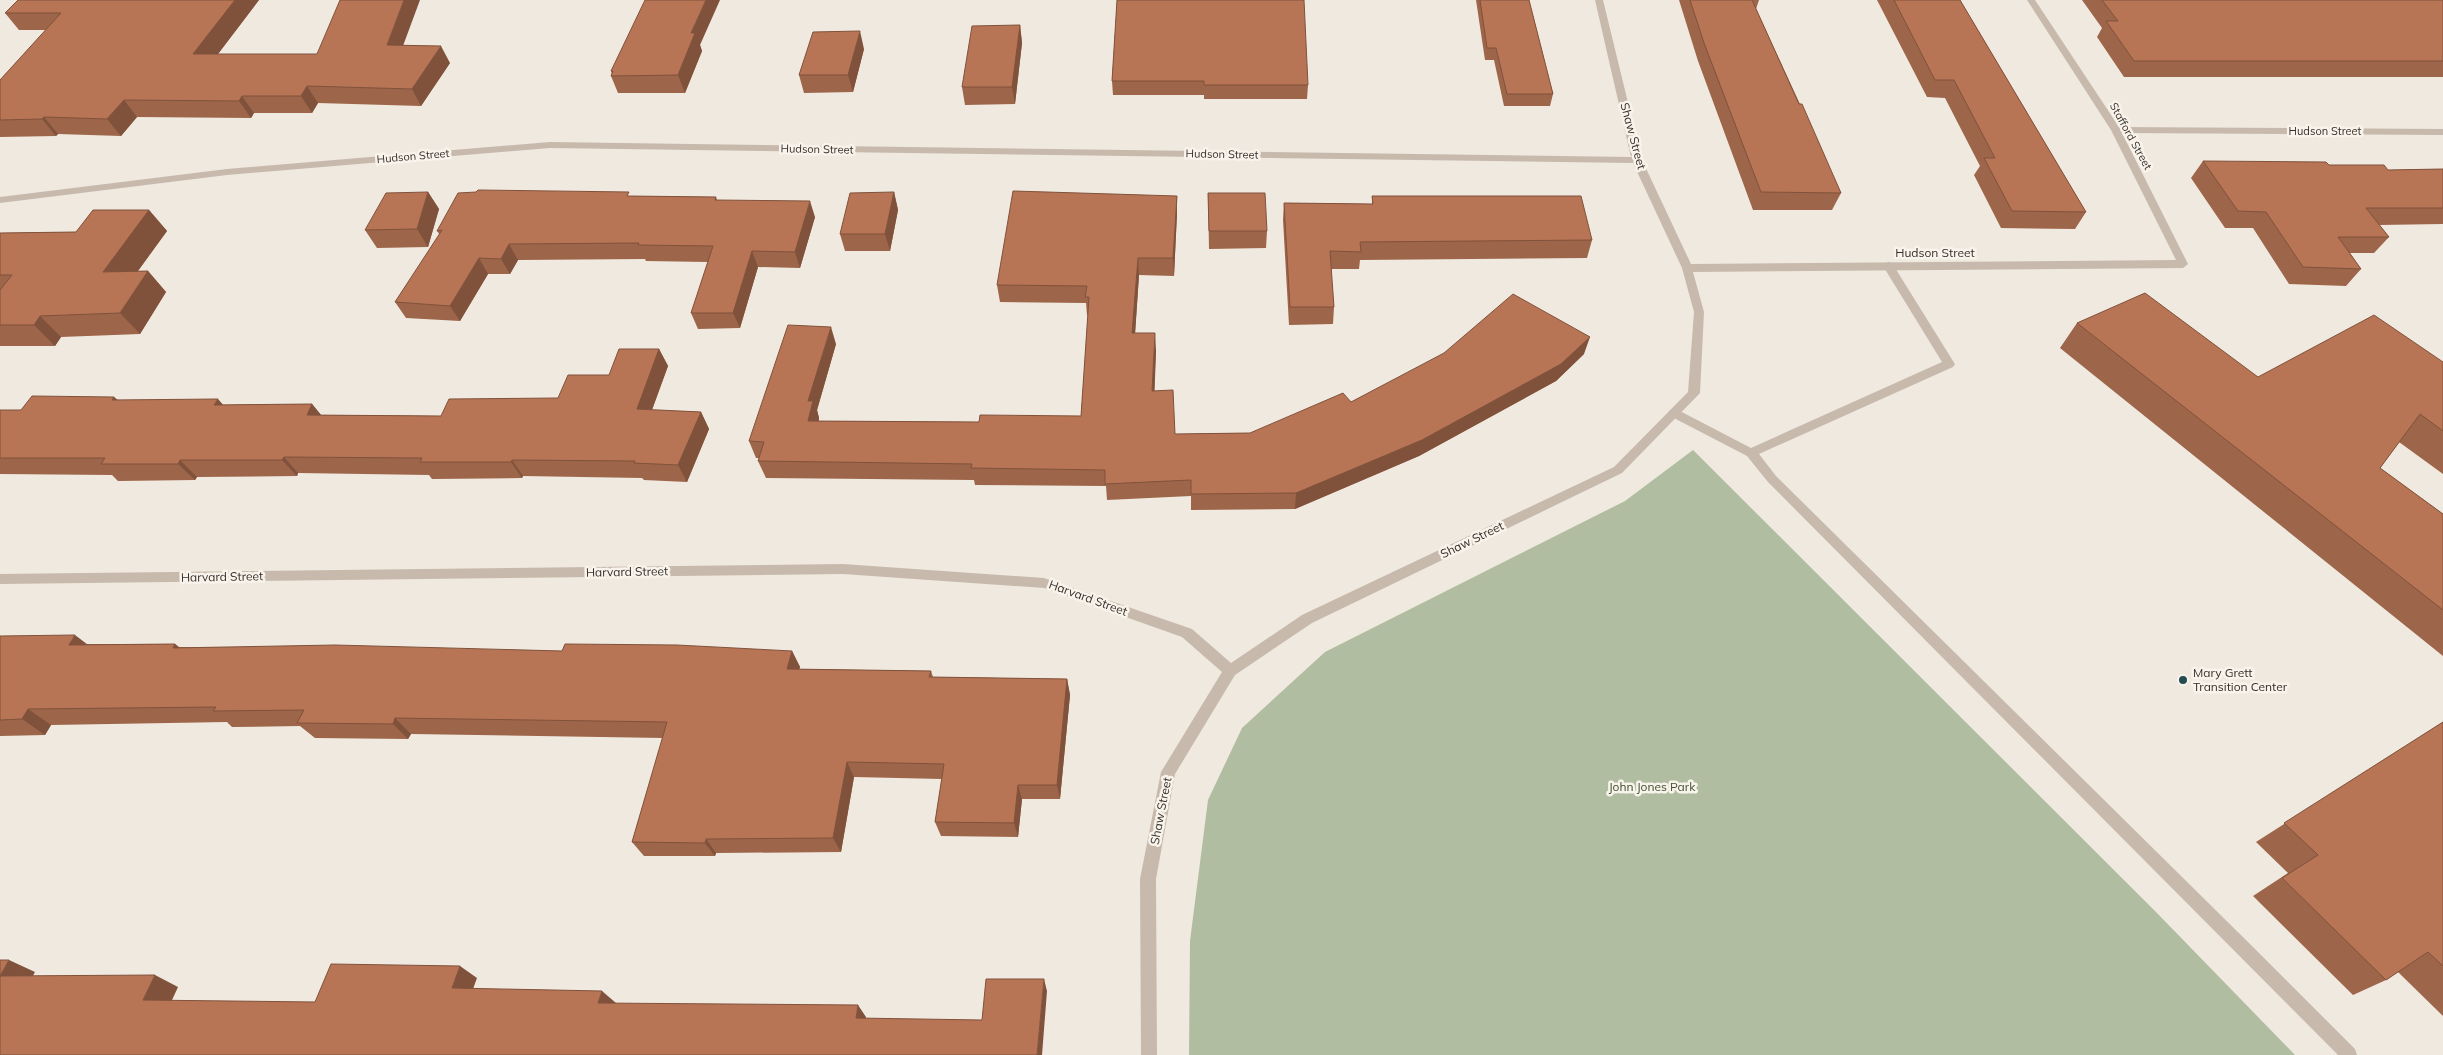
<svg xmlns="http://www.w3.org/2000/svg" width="2443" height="1055" font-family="Mulish,sans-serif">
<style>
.green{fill:#b1bda0}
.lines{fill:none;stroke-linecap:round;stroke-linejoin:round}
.lane{fill:#c7baac;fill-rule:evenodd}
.street{fill:#c7baac;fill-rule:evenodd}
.wall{fill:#9d6549}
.shaded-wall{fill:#80523c}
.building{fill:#b77555;stroke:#80523c}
.poi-dot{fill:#244b52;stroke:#f8f3eb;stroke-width:2}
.labels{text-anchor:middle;stroke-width:5;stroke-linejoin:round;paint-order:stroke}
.far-street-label{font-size:11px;fill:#362f2a;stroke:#f8f3eb}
.street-label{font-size:12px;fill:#362f2a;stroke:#f8f3eb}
.poi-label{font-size:12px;fill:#362f2a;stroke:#f8f3eb;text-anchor:start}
.park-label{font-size:12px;fill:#435131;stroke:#f8f3eb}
</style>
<rect width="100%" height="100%" fill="#f0e9df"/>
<path class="green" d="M1693 450 2155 911 2295 1055H1189L1190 941 1208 800 1242 728 1325 652 1625 501Z"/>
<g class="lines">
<path class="lane" d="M1888 262 1892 263 1953 361 1955 364 1953 367 1759 454 1776 476 2253 947 2355 1049 2357 1055H2338L1768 482 1747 456 1670 416 1668 413 1670 410H1678L1751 448 1942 362 1883 266Z"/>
<path class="street" d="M1595 0H1603L1642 160 1691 264 2176 260 2111 130 2027 0H2035L2119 127 2443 129V135L2122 133 2188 264 2183 268 1693 272 1704 312 1700 393 1622 473 1312 623 1235 675 1175 774 1156 879 1157 1055H1141L1140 879 1161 772 1222 672 1182 637 1044 588 843 574 0 584V574L843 564 1044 578 1192 629 1231 663 1302 615 1614 467 1688 392 1694 312 1682 268 1633 163 550 148 227 175 0 203V197L227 169 550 142 1631 157Z"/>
</g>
<path class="wall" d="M259 0 218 54H317L403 45 450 63 421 106 318 103 312 113H254L251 118 137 117 121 136 58 134 56 136 0 137V80L46 30H19L5 13Z
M1117 0 1308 85 1307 99H1204V95H1113L1112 81Z
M1476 0H1529L1553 94 1550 106H1504L1494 60H1485Z
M1679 0H1759L1756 9 1841 193 1832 210H1753L1698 61Z
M1877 0H1960L2086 212 2075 229 2001 228 1974 175 1980 166 1945 98 1927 97Z
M2082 0H2443V77H2124L2097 37 2102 28Z
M1020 25 1022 43 1015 104 965 105 962 87Z
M700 45 702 51 685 93H618L611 76 612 74 611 71Z
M864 49 853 92 804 93 799 75Z
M2203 161 2329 165 2388 170 2443 169V224L2379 225 2389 237 2374 253H2350L2361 269 2346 286 2289 284 2253 228H2225L2191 178Z
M428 192 439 209 428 247 377 248 365 230Z
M894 192 898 210 890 251H845L840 234Z
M1208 193 1267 231 1266 248 1209 249Z
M630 196 716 197 717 200 815 217 800 268 758 267 740 328 698 329 691 313 708 262 646 261 645 259 518 260 510 274H488L460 321 406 318 395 302 440 235 437 231Z
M1177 196V213L1174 276 1139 275 1135 333 1156 350 1154 391 1175 434 1250 433 1351 402 1584 354 1556 381 1419 456 1295 509 1191 510V496L1107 500 1106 486 975 485 974 480 766 478 758 461 759 458H756L749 441 836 344 817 410 819 418V421L979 422 1081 416 1088 315H1087L1086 303 1000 302 997 285Z
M1372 196 1592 240 1587 258 1360 260 1359 269H1331L1334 307 1333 324 1289 325 1283 220 1284 203 1372 204Z
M149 210 167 231 138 271H148L166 292 140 334 61 337 55 346H0V233L76 232Z
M2077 323 2258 377 2443 362V474L2399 442 2380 468 2443 514V656L2060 348Z
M659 349 668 366 652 410 701 412 709 429 687 482 644 480 642 478 523 476 522 478 432 479 429 475 298 473 297 476 197 477 195 480 118 481 112 475 0 474V410H21L114 397 118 400 222 405 312 404 321 415 441 416 558 398 609 375Z
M0 636 87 644H175L179 647 562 651H792L800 667 799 669 931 671 933 677 1067 679 1070 695 1060 799H1022L1018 837 941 836 935 822 942 779 854 777 841 852 716 853 715 856H644L632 842 663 738 411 734 408 739 315 738 300 726 232 727 227 722 51 725 45 735 0 736Z
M2443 722V1016L2398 972 2386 980 2353 995 2253 896 2288 873 2256 842Z"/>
<path class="shaded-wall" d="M235 0H259L205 71 193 54Z
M404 0H420L397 62 387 45Z
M706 0H720L700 45 702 51 685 93 678 75 691 33Z
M1020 25 1022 43 1015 104 1012 87Z
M860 31 864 49 853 92 848 75Z
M441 46 450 63 421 106 412 89Z
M307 86 318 103 312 113 301 96Z
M242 96 254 113 251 118 239 101Z
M124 100 137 117 121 136 107 119Z
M44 117 58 134 56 136 42 119Z
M428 192 439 209 428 247 417 229Z
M894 192 898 210 890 251 885 234Z
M1177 196V213L1174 276 1173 258Z
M810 201 815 217 800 268 795 252Z
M149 210 167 231 121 294 103 272Z
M509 244 518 260 510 274 501 259Z
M752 251 758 267 740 328 733 313Z
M479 258 488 274 460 321 450 306Z
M1138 258 1139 275 1134 350 1132 333Z
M148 271 166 292 140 334 120 313Z
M40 316 61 337 55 346 34 325Z
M831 327 836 344 817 410 819 418 814 437 808 421V401Z
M1155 333 1156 350 1154 408 1152 391Z
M1590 337 1584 354 1556 381 1419 456 1295 509 1296 493Z
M659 349 668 366 646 426 637 409Z
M114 397 131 414 112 400Z
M218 399 233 416 214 405Z
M312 404 326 421 307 415Z
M701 412 709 429 687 482 678 465Z
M284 457 298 473 297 476 282 460Z
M180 460 197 477 195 480 178 464Z
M512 460 523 476 522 478 511 462Z
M75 635 96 651 69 645Z
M175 644 194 660 173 648Z
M792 651 800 667 795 684 787 669Z
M1067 679 1070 695 1060 799 1057 785Z
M28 709 51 725 45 735 22 719Z
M395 718 411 734 408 739 393 724Z
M847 762 854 777 841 852 833 838Z
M1018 785 1022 799 1018 837 1014 823Z
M706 839 716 853 715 856 705 843Z
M9 960 35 972 27 987 0 976Z
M460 966 477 978 469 1000 452 988Z
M155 975 178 987 167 1011 143 1000Z
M1044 979 1047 991 1042 1055H1037Z
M602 991 616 1003 612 1015 598 1003Z
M858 1005 866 1017 864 1029 856 1018Z"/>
<path class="building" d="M18 0H235L193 54H317L340 0H404L387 45 441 46 412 89 307 86 301 96H242L239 101 124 100 107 119 44 117 42 119 0 120V80L61 13H5Z
M645 0H706L691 33H695L678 75 611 76 613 71H611Z
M1117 0H1304L1308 85H1204V81H1112Z
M1480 0H1529L1553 94H1507L1496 48H1487Z
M1690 0H1752L1799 104H1802L1841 193 1761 192 1704 43Z
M1894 0H1960L2086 212 2012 211 1984 158H1995L1954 80H1935Z
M2102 0H2443V61H2134L2106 21H2118Z
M1020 25 1012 87H962L972 26Z
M860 31 848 75H799L813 32Z
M2203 161 2326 162 2329 165H2384L2388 170 2443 169V208H2366L2389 237H2338L2361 269 2303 267 2266 212 2238 211Z
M478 190 629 192 627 196 716 197 715 200 810 201 795 252 752 251 733 313H691L713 246 638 245 639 243 509 244 501 259 479 258 450 306 395 302 442 230 437 231 458 193 476 192Z
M1013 191 1177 196 1173 258H1138L1132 333H1155L1152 391 1173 390 1175 434 1250 433 1343 393 1351 402 1444 353 1513 294 1590 337 1561 364 1422 440 1296 493 1191 494V480L1105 484V470L971 468 972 464 758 461 764 442 749 441 788 325 831 327 808 401H813L808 421 979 422 980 415 1081 416 1089 297H1085L1087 286 997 285Z
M428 192 417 229 365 230 386 193Z
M894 192 885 234H840L850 193Z
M1208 193H1265L1267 231H1209Z
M1372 196H1581L1592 240 1360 242 1361 252 1330 251 1334 307H1290L1284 203 1373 204Z
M93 210H149L103 272 148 271 120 313 40 316 34 325H0V290L12 275H0V233L76 232Z
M2145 293 2258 377 2374 315 2443 362V431L2420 414 2380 468 2443 514V610L2077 323Z
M619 349H659L637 409 701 412 678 465 634 463 635 461 512 460 511 462H420L422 458 284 457 282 460H180L178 464H101L105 458H0V410H21L32 396 114 397 112 400 218 399 214 405 312 404 307 415 441 416 449 399 558 398 568 375H609Z
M75 635 69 645 175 644 173 648 335 645 562 651 565 644 677 645 792 651 787 669 931 671 929 677 1067 679 1057 785H1018L1014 823 935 822 944 764 847 762 833 838 706 839 705 843 632 842 667 722 395 718 393 724 297 723 304 710 213 711 216 707 28 709 22 719 0 720V636Z
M2443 722V966L2428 952 2386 980 2282 878 2318 855 2284 823Z
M0 960H9L0 976 155 975 143 1000 315 1002 331 964 460 966 452 988 602 991 598 1003 858 1005 856 1018 982 1020 986 979H1044L1037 1055H0Z"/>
<circle class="poi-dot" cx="2183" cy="680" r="5"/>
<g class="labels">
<g class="far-street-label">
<text x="2325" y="135">Hudson Street</text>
<text transform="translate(2131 136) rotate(61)" y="4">Stafford Street</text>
<text transform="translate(817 149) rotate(1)" y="4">Hudson Street</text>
<text transform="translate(1222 154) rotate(1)" y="4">Hudson Street</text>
<text transform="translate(413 156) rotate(-5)" y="4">Hudson Street</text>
</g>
<g class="street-label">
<text transform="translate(1633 136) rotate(75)" y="4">Shaw Street</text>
<text x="1935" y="257">Hudson Street</text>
<text transform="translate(1472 540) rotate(-26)" y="4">Shaw Street</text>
<text transform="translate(627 572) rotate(-1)" y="4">Harvard Street</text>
<text transform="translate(222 577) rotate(-1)" y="4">Harvard Street</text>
<text transform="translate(1088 598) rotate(20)" y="4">Harvard Street</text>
<text transform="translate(1161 811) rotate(-79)" y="4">Shaw Street</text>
</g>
<g class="poi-label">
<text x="2193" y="677">Mary Grett<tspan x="2193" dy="14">Transition Center</tspan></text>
</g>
<g class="park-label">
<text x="1652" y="791">John Jones Park</text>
</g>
</g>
</svg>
